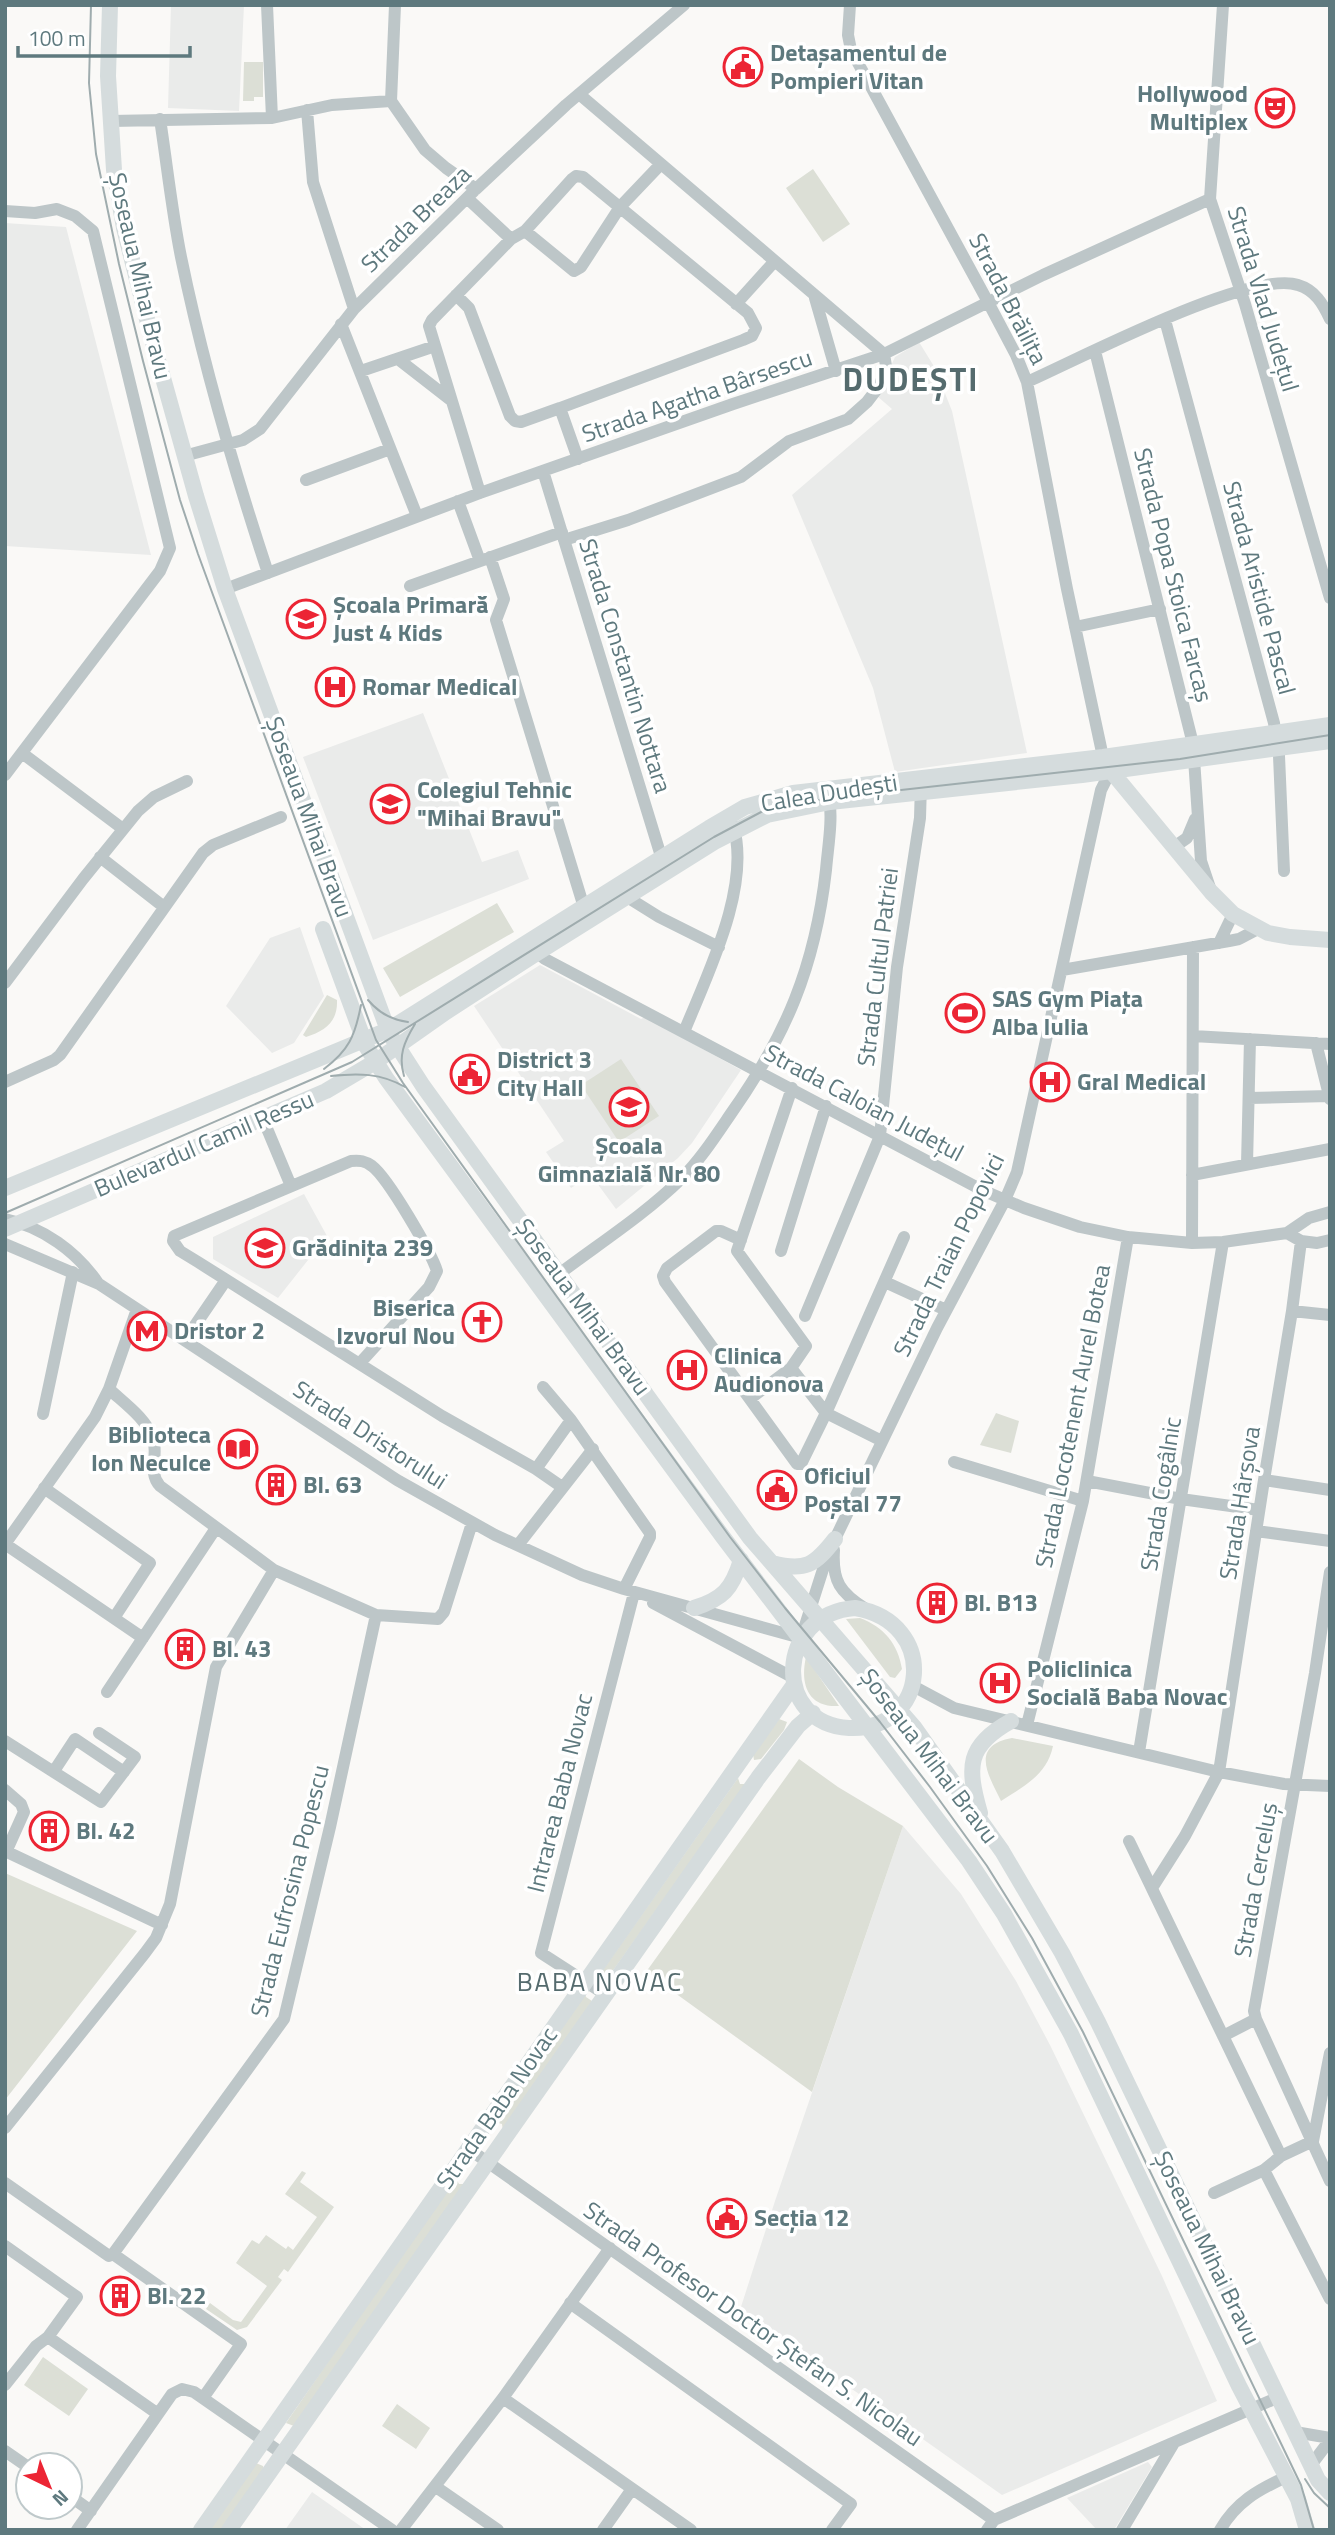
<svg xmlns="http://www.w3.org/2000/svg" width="1335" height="2535" font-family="'Titillium Web',sans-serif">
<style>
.built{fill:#eaebea}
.green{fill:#dcdfd6}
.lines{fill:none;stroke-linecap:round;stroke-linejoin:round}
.minor{stroke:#bdc6c8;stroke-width:12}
.major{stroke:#d5dcdd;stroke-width:16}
.tram{stroke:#9facae;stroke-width:2}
.labels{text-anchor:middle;stroke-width:7;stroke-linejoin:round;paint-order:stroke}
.poi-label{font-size:24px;font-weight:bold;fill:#5e797e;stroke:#fff;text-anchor:start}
.street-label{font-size:24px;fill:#5e797e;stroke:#fff}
.neighbourhood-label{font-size:26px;letter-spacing:2px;fill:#556b6e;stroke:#fff}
.district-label{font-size:32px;font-weight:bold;letter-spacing:2px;fill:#556b6e;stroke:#fff}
</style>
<rect width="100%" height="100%" fill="#faf9f7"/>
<path class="built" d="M171 5H244L239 111 168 108Z
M5 223 66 227 151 555 5 546Z
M919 342 935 368 952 411 1027 753 895 772 873 688 792 495 892 409 877 396 895 357Z
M423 713 482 862 518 850 529 879 373 940 303 757Z
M300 927 324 996 294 1043 272 1053 226 1006 270 938Z
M540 965 641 1019 645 1017 741 1070 692 1143 678 1158 616 1209 591 1175 571 1188 546 1152 564 1141 474 1006Z
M304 1194 327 1236 278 1298 213 1259V1237Z
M903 1826 961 1894 1016 1981 1050 2045 1162 2276 1217 2401 1002 2495 740 2310 775 2201Z
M1148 2462 1152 2467 1114 2530H1097L1067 2498Z
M312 2492 366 2530H285Z"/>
<path class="green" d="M244 62H263V97H254V101H243Z
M813 169 850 224 823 242 786 188Z
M497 903 514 932 400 997 383 968Z
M327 995 337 1000C338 1022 325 1031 306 1037L303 1035Z
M621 1059 659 1116 619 1142 581 1085Z
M996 1413 1019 1421 1011 1453 980 1445Z
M860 1618C884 1627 898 1644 902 1669L895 1678 890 1677 846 1619Z
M806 1657 839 1706C807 1708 800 1683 806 1657Z
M779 1719 787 1722 784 1730 761 1759 754 1760 753 1754Z
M1012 1738 1053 1746C1047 1775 1024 1786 1001 1801 989 1776 969 1746 1012 1738Z
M799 1759 838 1787 903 1826 812 2092 646 1972Z
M738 1778 740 1784H746L607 1979 605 1976 598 1977Z
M5 1873 137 1931 5 2100Z
M585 1993 586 1997 592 2001 503 2132 502 2124 498 2123 493 2126Z
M302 2171 306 2173 300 2182 334 2207 288 2272 284 2269 278 2277 282 2280 247 2327 237 2330 206 2309 210 2303 233 2320 241 2322 267 2286 236 2263 252 2240 259 2244 266 2235 286 2249 288 2246 293 2250 317 2217 285 2194Z
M455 2177 459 2184H465L294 2426 286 2423Z
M43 2357 88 2389 69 2416 24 2385Z
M397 2404 430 2428 416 2449 382 2426Z
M256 2463 263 2466 264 2470 222 2530H209Z"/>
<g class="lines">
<path class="minor" d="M267 5 272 118
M850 5 848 35 851 50 988 302 1016 355 1027 382 1067 589 1103 757
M1223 5 1210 199 1245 304 1330 598
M579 94 884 354
M391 101 425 150 446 168 476 189
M391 101 395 5
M307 110 313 182 354 309
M160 119C167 165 172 212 181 257 203 364 234 470 268 573
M111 121 272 118 332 105 391 101
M467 198 511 239
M5 211 35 213 57 209 75 216 93 231 170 548 160 571 5 775
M525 231 572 179 576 176 583 177 748 313 756 328 752 336 743 340 560 408 578 459
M456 295 469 308 510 416 515 421 521 422 560 408
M815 298 836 371
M736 304 774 262
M1165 320 1274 723 1279 756 1284 871
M341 324 417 516
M1095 351 1193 744 1201 861 1210 888
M398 359 452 401
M361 371 435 346
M1027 382C1079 359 1251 269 1298 285 1315 290 1323 304 1330 319
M184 456 243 440 260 429 354 309 476 189 566 105 684 5
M543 471 664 866
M306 480 390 449
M480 493 429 326 432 320 511 239 525 231 574 271 581 267 620 207 660 165
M458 501 480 561
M564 540 628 520 741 477 789 441 848 419 867 402 880 385 886 366 884 354
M490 557 504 599 496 620 586 914
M410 586 562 532
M225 589 480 493 733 404 884 354 1043 275 1210 199
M1075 627 1160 609
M22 753 123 829
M1174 847 1187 838 1195 819
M100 857 164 907
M627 897 659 917 719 947
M1219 943 1233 914
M531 948 545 959 982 1190 1024 1208 1080 1227 1128 1237 1192 1243 1223 1242 1287 1233 1301 1241 1317 1243 1330 1240
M1062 970 1229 941 1239 939 1258 929
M5 983 83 879 138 811 154 797 187 781
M684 1032C707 975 752 886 733 825
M1193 1036 1330 1044
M1316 1043 1330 1099
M5 1082 54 1060 60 1055 203 853 213 845 281 817
M1249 1098 1329 1096
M263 1119 291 1186
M1247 1164 1250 1039
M1192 1175 1330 1149
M5 1219C43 1227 77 1252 98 1283
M1287 1233 1309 1218 1330 1212
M741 1240 721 1231H716L667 1268 663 1276 665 1282 797 1464H801L826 1413 904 1237
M1192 1243 1193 947
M5 1244 99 1284 397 1480 495 1535 582 1575 624 1589 801 1638 825 1563 835 1539 937 1328 1005 1200 1017 1172 1101 790 1110 772
M781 1251 826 1106
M559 1274C600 1243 644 1215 681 1179 700 1160 715 1137 730 1115 786 1036 815 967 826 870 828 846 833 820 829 796
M885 1282 946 1310
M137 1309 109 1389 95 1417 5 1544 143 1638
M1292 1311 1330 1315
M805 1316 880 1136 897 967 920 818 921 784
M185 1340 226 1280
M360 1363 429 1287 437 1271C431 1252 388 1178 372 1166 365 1161 360 1160 351 1161L174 1236 173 1241 180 1251 198 1262 442 1416 536 1469 562 1487
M791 1368 806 1346 737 1251 792 1088
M543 1387 571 1420 650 1533V1537L624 1589
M109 1389C124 1403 147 1419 153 1439 159 1455 147 1472 160 1486L274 1570 376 1615 438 1619 444 1612 472 1523
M751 1398 791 1368 826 1413 882 1441
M43 1414 73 1272
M954 1462 1083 1501
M536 1469 571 1420
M1264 1480 1330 1490
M1087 1481 1181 1499 1259 1510
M44 1488 150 1563 114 1618
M1256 1531 1330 1541
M518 1545 593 1449
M834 1550C832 1581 840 1593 866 1609
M1330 1572 1315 1673 1254 2011 1256 2019 1330 2181
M653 1603 792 1677
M913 1686 954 1708 1219 1772 1284 1784 1330 1786
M107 1692 216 1528
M1027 1725 1083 1501 1128 1237
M5 1741 101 1802 135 1757 99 1733
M1139 1752 1223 1242
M54 1771 75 1739 124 1772
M5 1790 21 1804 24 1812 6 1852
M1129 1841 1281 2156
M5 1851 162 1925
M1152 1888 1185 1836 1219 1772 1264 1480 1292 1311 1301 1241
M606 1995 541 1953 634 1593
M1223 2036 1256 2019
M5 2128 145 1953 156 1938 170 1904 216 1667 274 1570
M469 2149 994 2520
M1264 2170 1330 2299
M5 2183 109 2256 113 2254 241 2344 203 2398
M1214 2193 1264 2170 1281 2156 1313 2141 1330 2053
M5 2246 77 2297 48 2337 36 2346 5 2385
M113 2254 284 2019 330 1827 376 1615
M570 2303 851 2504 832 2530
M48 2337 158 2414
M503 2398 691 2530
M1295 2432 1330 2438
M5 2451 28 2467
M1311 2465 1330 2440
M436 2487 498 2530
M70 2496 91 2511
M77 2530 172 2394 182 2389 194 2392 392 2530
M401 2530 503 2398 610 2248
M603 2530 632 2489
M987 2530 994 2520 1279 2397
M1122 2530 1174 2443
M1220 2530C1236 2502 1258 2490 1286 2477"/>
<path class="major" d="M110 5 108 76 114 170 124 228 151 335 196 496 225 589 389 1033 423 1086 750 1538 914 1727 1002 1851 1062 1953 1098 2022 1318 2480 1330 2493
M1106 765 1211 892 1233 914 1268 933 1290 937 1330 940
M323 929 366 1046 386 1078 723 1537 969 1861 1004 1914 1071 2034 1239 2386 1298 2499 1307 2530
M5 1188 388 1030 709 828 745 807 793 793 1103 757 1330 725
M5 1229 326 1091 375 1062 446 1012 537 953 716 841 767 815 830 802 1082 775 1330 741
M772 1563C805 1572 815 1565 835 1539
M694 1608C723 1599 732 1589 741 1560
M855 1608C940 1622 929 1732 849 1728 772 1724 775 1614 855 1608Z
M980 1813C967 1767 966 1746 1011 1721
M201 2530 793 1686
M229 2530 758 1778 798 1726 813 1713"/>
<path class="tram" d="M91 5 89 83 96 154 119 264 143 361 180 500 198 554 376 1040 403 1083 730 1537 785 1608 880 1722 930 1787 987 1866 1032 1938 1083 2032 1301 2485 1314 2530
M368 1000C378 1012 392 1020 408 1022
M324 1069C349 1050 355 1036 361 1005
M331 1076C358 1073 381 1073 405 1087
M404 1076C398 1056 404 1042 415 1024
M5 1213 352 1062 714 837 763 811 829 798 1180 759 1330 735
M1305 2479 1314 2493 1330 2508"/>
</g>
<defs>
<symbol id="civic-ring" viewBox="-11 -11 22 22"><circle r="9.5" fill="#fff" stroke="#ec2534" stroke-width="1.5"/><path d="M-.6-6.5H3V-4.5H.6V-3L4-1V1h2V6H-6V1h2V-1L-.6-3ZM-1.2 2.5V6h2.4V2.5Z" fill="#ec2534"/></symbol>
<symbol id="theatre-ring" viewBox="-11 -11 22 22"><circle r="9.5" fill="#fff" stroke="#ec2534" stroke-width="1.5"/><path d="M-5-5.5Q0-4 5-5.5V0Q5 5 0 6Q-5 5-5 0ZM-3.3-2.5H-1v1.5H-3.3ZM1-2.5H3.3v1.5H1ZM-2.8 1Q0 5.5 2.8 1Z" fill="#ec2534"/></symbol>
<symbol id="school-ring" viewBox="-11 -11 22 22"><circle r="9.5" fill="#fff" stroke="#ec2534" stroke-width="1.5"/><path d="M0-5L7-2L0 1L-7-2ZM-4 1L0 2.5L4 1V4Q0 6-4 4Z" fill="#ec2534"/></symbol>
<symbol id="hospital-ring" viewBox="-11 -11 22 22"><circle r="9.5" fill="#fff" stroke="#ec2534" stroke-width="1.5"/><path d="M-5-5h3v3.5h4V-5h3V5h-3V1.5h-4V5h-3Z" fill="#ec2534"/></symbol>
<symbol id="university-ring" viewBox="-11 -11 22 22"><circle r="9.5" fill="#fff" stroke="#ec2534" stroke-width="1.5"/><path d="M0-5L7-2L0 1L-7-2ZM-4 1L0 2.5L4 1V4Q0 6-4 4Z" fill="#ec2534"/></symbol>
<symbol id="stadium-ring" viewBox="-11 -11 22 22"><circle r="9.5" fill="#fff" stroke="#ec2534" stroke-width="1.5"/><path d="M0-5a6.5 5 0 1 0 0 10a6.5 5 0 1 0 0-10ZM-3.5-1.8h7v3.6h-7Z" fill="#ec2534"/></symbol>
<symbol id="church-ring" viewBox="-11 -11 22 22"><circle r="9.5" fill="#fff" stroke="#ec2534" stroke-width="1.5"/><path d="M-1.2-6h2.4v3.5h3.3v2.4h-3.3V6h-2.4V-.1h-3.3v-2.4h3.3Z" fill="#ec2534"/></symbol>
<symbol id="metro-ring" viewBox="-11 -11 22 22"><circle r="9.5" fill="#fff" stroke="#ec2534" stroke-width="1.5"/><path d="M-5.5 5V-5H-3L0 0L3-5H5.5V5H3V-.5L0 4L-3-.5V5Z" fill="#ec2534"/></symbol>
<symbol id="library-ring" viewBox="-11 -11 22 22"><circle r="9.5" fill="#fff" stroke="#ec2534" stroke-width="1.5"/><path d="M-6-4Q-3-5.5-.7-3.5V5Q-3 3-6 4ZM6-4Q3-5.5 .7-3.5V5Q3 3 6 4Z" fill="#ec2534"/></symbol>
<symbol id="building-ring" viewBox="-11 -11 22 22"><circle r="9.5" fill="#fff" stroke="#ec2534" stroke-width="1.5"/><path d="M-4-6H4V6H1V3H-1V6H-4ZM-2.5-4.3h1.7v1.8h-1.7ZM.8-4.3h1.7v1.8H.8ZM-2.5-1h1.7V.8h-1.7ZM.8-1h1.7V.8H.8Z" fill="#ec2534"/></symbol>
</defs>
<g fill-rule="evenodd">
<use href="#civic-ring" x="721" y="45" width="44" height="44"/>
<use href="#theatre-ring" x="1253" y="86" width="44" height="44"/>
<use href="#school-ring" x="284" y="597" width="44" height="44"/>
<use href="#hospital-ring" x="313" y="665" width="44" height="44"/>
<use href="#university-ring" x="368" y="782" width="44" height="44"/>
<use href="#stadium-ring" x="943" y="991" width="44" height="44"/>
<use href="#civic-ring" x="448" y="1052" width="44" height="44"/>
<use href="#hospital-ring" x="1028" y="1060" width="44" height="44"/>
<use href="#school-ring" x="607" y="1085" width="44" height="44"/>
<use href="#school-ring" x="243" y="1226" width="44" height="44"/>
<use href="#church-ring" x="460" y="1300" width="44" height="44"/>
<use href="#metro-ring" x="125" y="1309" width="44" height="44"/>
<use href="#hospital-ring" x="665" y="1348" width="44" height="44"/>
<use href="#library-ring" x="216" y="1427" width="44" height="44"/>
<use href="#building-ring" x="254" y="1463" width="44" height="44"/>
<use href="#civic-ring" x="755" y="1468" width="44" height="44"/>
<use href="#building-ring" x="915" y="1581" width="44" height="44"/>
<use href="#building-ring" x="163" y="1627" width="44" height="44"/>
<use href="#hospital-ring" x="978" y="1661" width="44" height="44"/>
<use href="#building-ring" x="27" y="1809" width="44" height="44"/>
<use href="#civic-ring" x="705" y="2196" width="44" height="44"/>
<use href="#building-ring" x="98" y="2274" width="44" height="44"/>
</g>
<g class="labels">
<g class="poi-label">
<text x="770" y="61">Detașamentul de<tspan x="770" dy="28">Pompieri Vitan</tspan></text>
<text x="1248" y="102" text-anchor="end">Hollywood<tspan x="1248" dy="28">Multiplex</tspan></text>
<text x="333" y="613">Școala Primară<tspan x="333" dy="28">Just 4 Kids</tspan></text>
<text x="362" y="695">Romar Medical</text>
<text x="417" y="798">Colegiul Tehnic<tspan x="417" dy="28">"Mihai Bravu"</tspan></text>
<text x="992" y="1007">SAS Gym Piața<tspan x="992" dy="28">Alba Iulia</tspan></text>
<text x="497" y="1068">District 3<tspan x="497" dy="28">City Hall</tspan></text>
<text x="1077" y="1090">Gral Medical</text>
<text x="629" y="1154" text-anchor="middle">Școala<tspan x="629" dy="28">Gimnazială Nr. 80</tspan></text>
<text x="292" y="1256">Grădinița 239</text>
<text x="455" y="1316" text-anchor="end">Biserica<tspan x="455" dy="28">Izvorul Nou</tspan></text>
<text x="174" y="1339">Dristor 2</text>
<text x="714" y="1364">Clinica<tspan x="714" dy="28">Audionova</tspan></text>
<text x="211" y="1443" text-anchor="end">Biblioteca<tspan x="211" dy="28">Ion Neculce</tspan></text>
<text x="804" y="1484">Oficiul<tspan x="804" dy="28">Poștal 77</tspan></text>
<text x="303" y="1493">Bl. 63</text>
<text x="964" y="1611">Bl. B13</text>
<text x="212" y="1657">Bl. 43</text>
<text x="1027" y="1677">Policlinica<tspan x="1027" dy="28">Socială Baba Novac</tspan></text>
<text x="76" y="1839">Bl. 42</text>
<text x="754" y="2226">Secția 12</text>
<text x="147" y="2304">Bl. 22</text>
</g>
<g class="street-label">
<text transform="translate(416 219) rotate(-44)" y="8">Strada Breaza</text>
<text transform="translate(140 276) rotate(77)" y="8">Șoseaua Mihai Bravu</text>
<text transform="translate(1008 299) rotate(63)" y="8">Strada Brăilița</text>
<text transform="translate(1263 299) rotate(73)" y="8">Strada Vlad Județul</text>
<text transform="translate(697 396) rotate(-19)" y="8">Strada Agatha Bârsescu</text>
<text transform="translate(1173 575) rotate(76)" y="8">Strada Popa Stoica Farcaș</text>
<text transform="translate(1259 588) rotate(75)" y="8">Strada Aristide Pascal</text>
<text transform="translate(625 666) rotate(73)" y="8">Strada Constantin Nottara</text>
<text transform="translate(829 793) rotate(-9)" y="8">Calea Dudești</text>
<text transform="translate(309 817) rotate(70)" y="8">Șoseaua Mihai Bravu</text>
<text transform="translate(878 967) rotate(-83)" y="8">Strada Cultul Patriei</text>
<text transform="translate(864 1103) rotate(28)" y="8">Strada Caloian Județul</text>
<text transform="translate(204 1144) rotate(-23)" y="8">Bulevardul Camil Ressu</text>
<text transform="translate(949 1255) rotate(-64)" y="8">Strada Traian Popovici</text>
<text transform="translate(583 1307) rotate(54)" y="8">Șoseaua Mihai Bravu</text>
<text transform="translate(1073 1416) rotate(-79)" y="8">Strada Locotenent Aurel Botea</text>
<text transform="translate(370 1435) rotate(33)" y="8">Strada Dristorului</text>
<text transform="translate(1161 1494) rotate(-81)" y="8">Strada Cogâlnic</text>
<text transform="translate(1240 1503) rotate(-81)" y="8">Strada Hârșova</text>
<text transform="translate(929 1756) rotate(53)" y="8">Șoseaua Mihai Bravu</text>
<text transform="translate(560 1793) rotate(-76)" y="8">Intrarea Baba Novac</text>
<text transform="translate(1256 1880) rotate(-80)" y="8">Strada Cerceluș</text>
<text transform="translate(290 1891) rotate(-76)" y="8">Strada Eufrosina Popescu</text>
<text transform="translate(497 2108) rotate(-55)" y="8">Strada Baba Novac</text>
<text transform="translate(1207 2248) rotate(64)" y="8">Șoseaua Mihai Bravu</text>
<text transform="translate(753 2324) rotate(35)" y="8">Strada Profesor Doctor Ștefan S. Nicolau</text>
</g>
<g class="neighbourhood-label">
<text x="600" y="1991">BABA NOVAC</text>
</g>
<g class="district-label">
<text x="911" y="391">DUDEŞTI</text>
</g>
</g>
<rect width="1335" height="2535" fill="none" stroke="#5e797e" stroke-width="14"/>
<g transform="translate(49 2486) rotate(137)"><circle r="33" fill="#ffffff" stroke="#bfc9cb" stroke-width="2"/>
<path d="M0-5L12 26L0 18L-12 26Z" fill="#ec2534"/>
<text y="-10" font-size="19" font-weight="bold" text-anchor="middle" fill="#5e797e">N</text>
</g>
<path d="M18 46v10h172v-10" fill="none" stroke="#5e797e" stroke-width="3.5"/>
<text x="28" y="46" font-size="21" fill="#5e797e" stroke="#ffffff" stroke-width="5" paint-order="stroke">100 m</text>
</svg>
